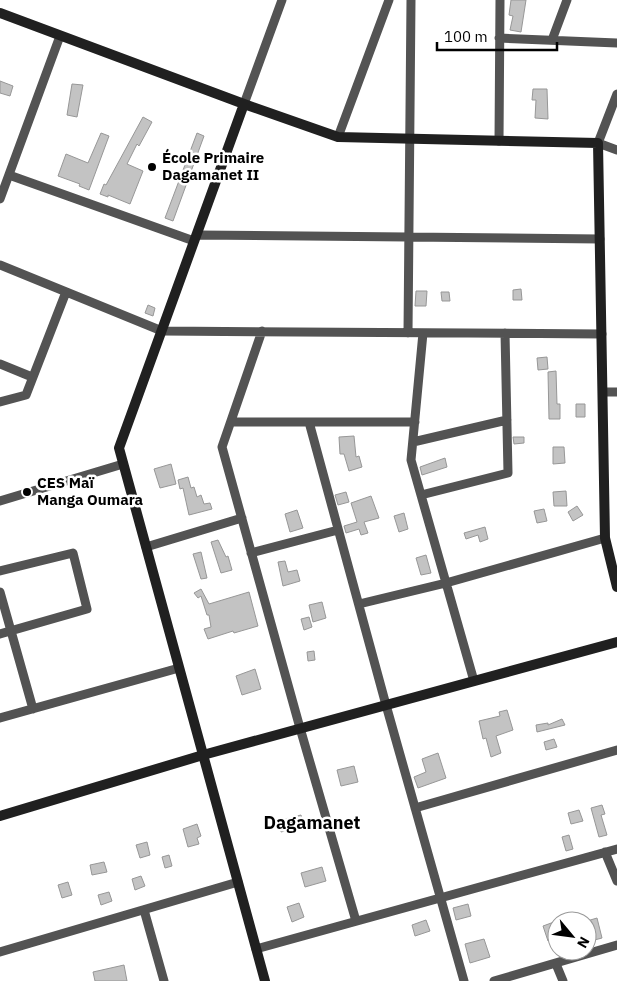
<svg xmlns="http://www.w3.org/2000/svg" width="617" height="981" font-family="'IBM Plex Sans',sans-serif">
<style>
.building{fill:#c3c3c3;stroke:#979797}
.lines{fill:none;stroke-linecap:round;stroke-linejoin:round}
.street{stroke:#535353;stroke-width:9}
.secondary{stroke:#202020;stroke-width:10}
.poi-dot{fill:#000;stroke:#fff;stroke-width:2}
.labels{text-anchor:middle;stroke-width:5;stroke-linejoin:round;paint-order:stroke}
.poi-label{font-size:15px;font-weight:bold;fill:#000;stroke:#fff;text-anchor:start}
.quarter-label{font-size:18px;font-weight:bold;fill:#000;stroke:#fff}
</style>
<rect width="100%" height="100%" fill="#fff"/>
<path class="building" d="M511 0H526L521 32 510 30 513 16 509 15Z
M0 81 13 86 10 96 0 93Z
M72 84 83 85 77 117 67 115Z
M533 89H547L548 119 535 118 536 100H532Z
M143 117 152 122 139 146 137 144 127 164 143 171 130 204 108 195V197L100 194 104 184 106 185Z
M101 133 109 136 89 190 79 186 80 184 58 176 66 154 88 163Z
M197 133 204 136 173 221 165 218Z
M521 289 522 300H513V290Z
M416 291H427L426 306H415Z
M441 292H449L450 301H442Z
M148 305 155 308 153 316 145 313Z
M547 357 548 369 538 370 537 358Z
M556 371 557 404H560V419H549L548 372Z
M576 404H585V417H576Z
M354 436 356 457 359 456 362 467 349 471 344 454H340L339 437Z
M513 437H524V443L514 444Z
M553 447H564L565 463 553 464Z
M445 458 447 467 422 475 420 467Z
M171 464 176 484 160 488 154 469Z
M188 477 191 488 194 487 197 497 201 495 204 504 210 503 212 509 189 515 183 488 180 489 178 480Z
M566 491 567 506H554L553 492Z
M346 492 349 502 338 505 335 495Z
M371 496 379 518 364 522 368 533 361 535 359 529 346 533 344 526 357 522 351 503Z
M577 506 583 515 573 521 568 512Z
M544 509 547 521 537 523 534 511Z
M297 510 303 528 290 532 285 514Z
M404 513 408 529 399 532 394 516Z
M485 527 488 539 480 542 478 535 466 539 464 533Z
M218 540 226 557 228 556 232 570 221 573 211 542Z
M201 552 207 578 201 579 193 554Z
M426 555 431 573 421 575 416 558Z
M285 561 288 572 297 570 300 581 283 586 278 562Z
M201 589 209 604 249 592 258 626 234 633 233 631 208 639 204 629 211 627 209 615H207L201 596 198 598 194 593Z
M322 602 326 618 313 622 309 605Z
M309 617 312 627 304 630 301 619Z
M314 651 315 660 308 661 307 652Z
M255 669 261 689 242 695 236 676Z
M507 710 513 730 496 736 501 753 491 757 486 738 483 739 479 721 500 716 499 712Z
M562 719 565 725 537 732 536 725 548 723V725Z
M554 739 557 747 546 750 544 742Z
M438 753 446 778 418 788 414 777 426 772 422 759Z
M354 766 358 782 341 786 337 770Z
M602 805 605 814 601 815 607 835 599 837 591 808Z
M579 810 583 821 571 824 568 813Z
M301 815 304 826 281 832 277 821Z
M197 824 201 836 197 838 199 844 188 847 183 829Z
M569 835 573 849 566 851 562 837Z
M147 842 150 855 140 858 136 845Z
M169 855 172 866 165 868 162 857Z
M104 862 107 872 92 875 90 865Z
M322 867 326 881 305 887 301 873Z
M141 876 145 886 135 890 132 879Z
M68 882 72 895 62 898 58 885Z
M109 892 112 901 101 905 98 895Z
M299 903 304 917 292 922 287 907Z
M468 904 471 916 456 920 453 908Z
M597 918 602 938 587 942V921Z
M426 920 430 931 415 936 412 925Z
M554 922 557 938 548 941 543 926Z
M484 939 490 957 470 963 465 944Z
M124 965 127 981H95L93 972Z"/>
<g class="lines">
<path class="street" d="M499 38 617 43
M552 40 567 0
M617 94 598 143 617 150
M244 104 282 0
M338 137 389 0
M499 141 500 0
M9 175 194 241
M0 199 60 36
M197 235 600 239
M0 265 162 331 602 334
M262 331 222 447 300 728 356 921
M408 333 411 0
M423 333 411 460 474 681
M0 364 32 377
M603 392H617
M0 402 26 395 66 292
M231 422H415
M309 422 386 705 464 981
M413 442 507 420
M421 495 508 473 505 333
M0 501 123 464
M146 547 242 518
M251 553 338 530
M0 571 73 553 87 609 0 634
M0 592 33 709
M359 604 446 583 605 538
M0 718 179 668
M415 808 617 750
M605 852 617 881
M144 910 164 981
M256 949 617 849
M0 952 238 882
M556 964 563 981
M494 981 617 945"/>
<path class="secondary" d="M0 13 244 104 338 137 598 143 605 538 617 587
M244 104 119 448 265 981
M0 816 203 755 617 642"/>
</g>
<g class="poi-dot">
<circle cx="152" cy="167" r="5"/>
<circle cx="27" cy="492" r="5"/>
</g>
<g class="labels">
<g class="poi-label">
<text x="162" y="163">École Primaire<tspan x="162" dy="17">Dagamanet II</tspan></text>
<text x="37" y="488">CES Maï<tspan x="37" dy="17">Manga Oumara</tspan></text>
</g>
<g class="quarter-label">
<text x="312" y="829">Dagamanet</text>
</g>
</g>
<g transform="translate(572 936) rotate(119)"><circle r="24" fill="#ffffff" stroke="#999999"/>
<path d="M0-4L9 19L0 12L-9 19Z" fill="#000000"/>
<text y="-8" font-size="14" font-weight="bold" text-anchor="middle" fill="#000000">N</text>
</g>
<path d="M437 42v8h120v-8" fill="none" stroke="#000000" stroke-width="2.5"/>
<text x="444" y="42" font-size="15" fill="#000000" stroke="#ffffff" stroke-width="4" paint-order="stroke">100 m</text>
</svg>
